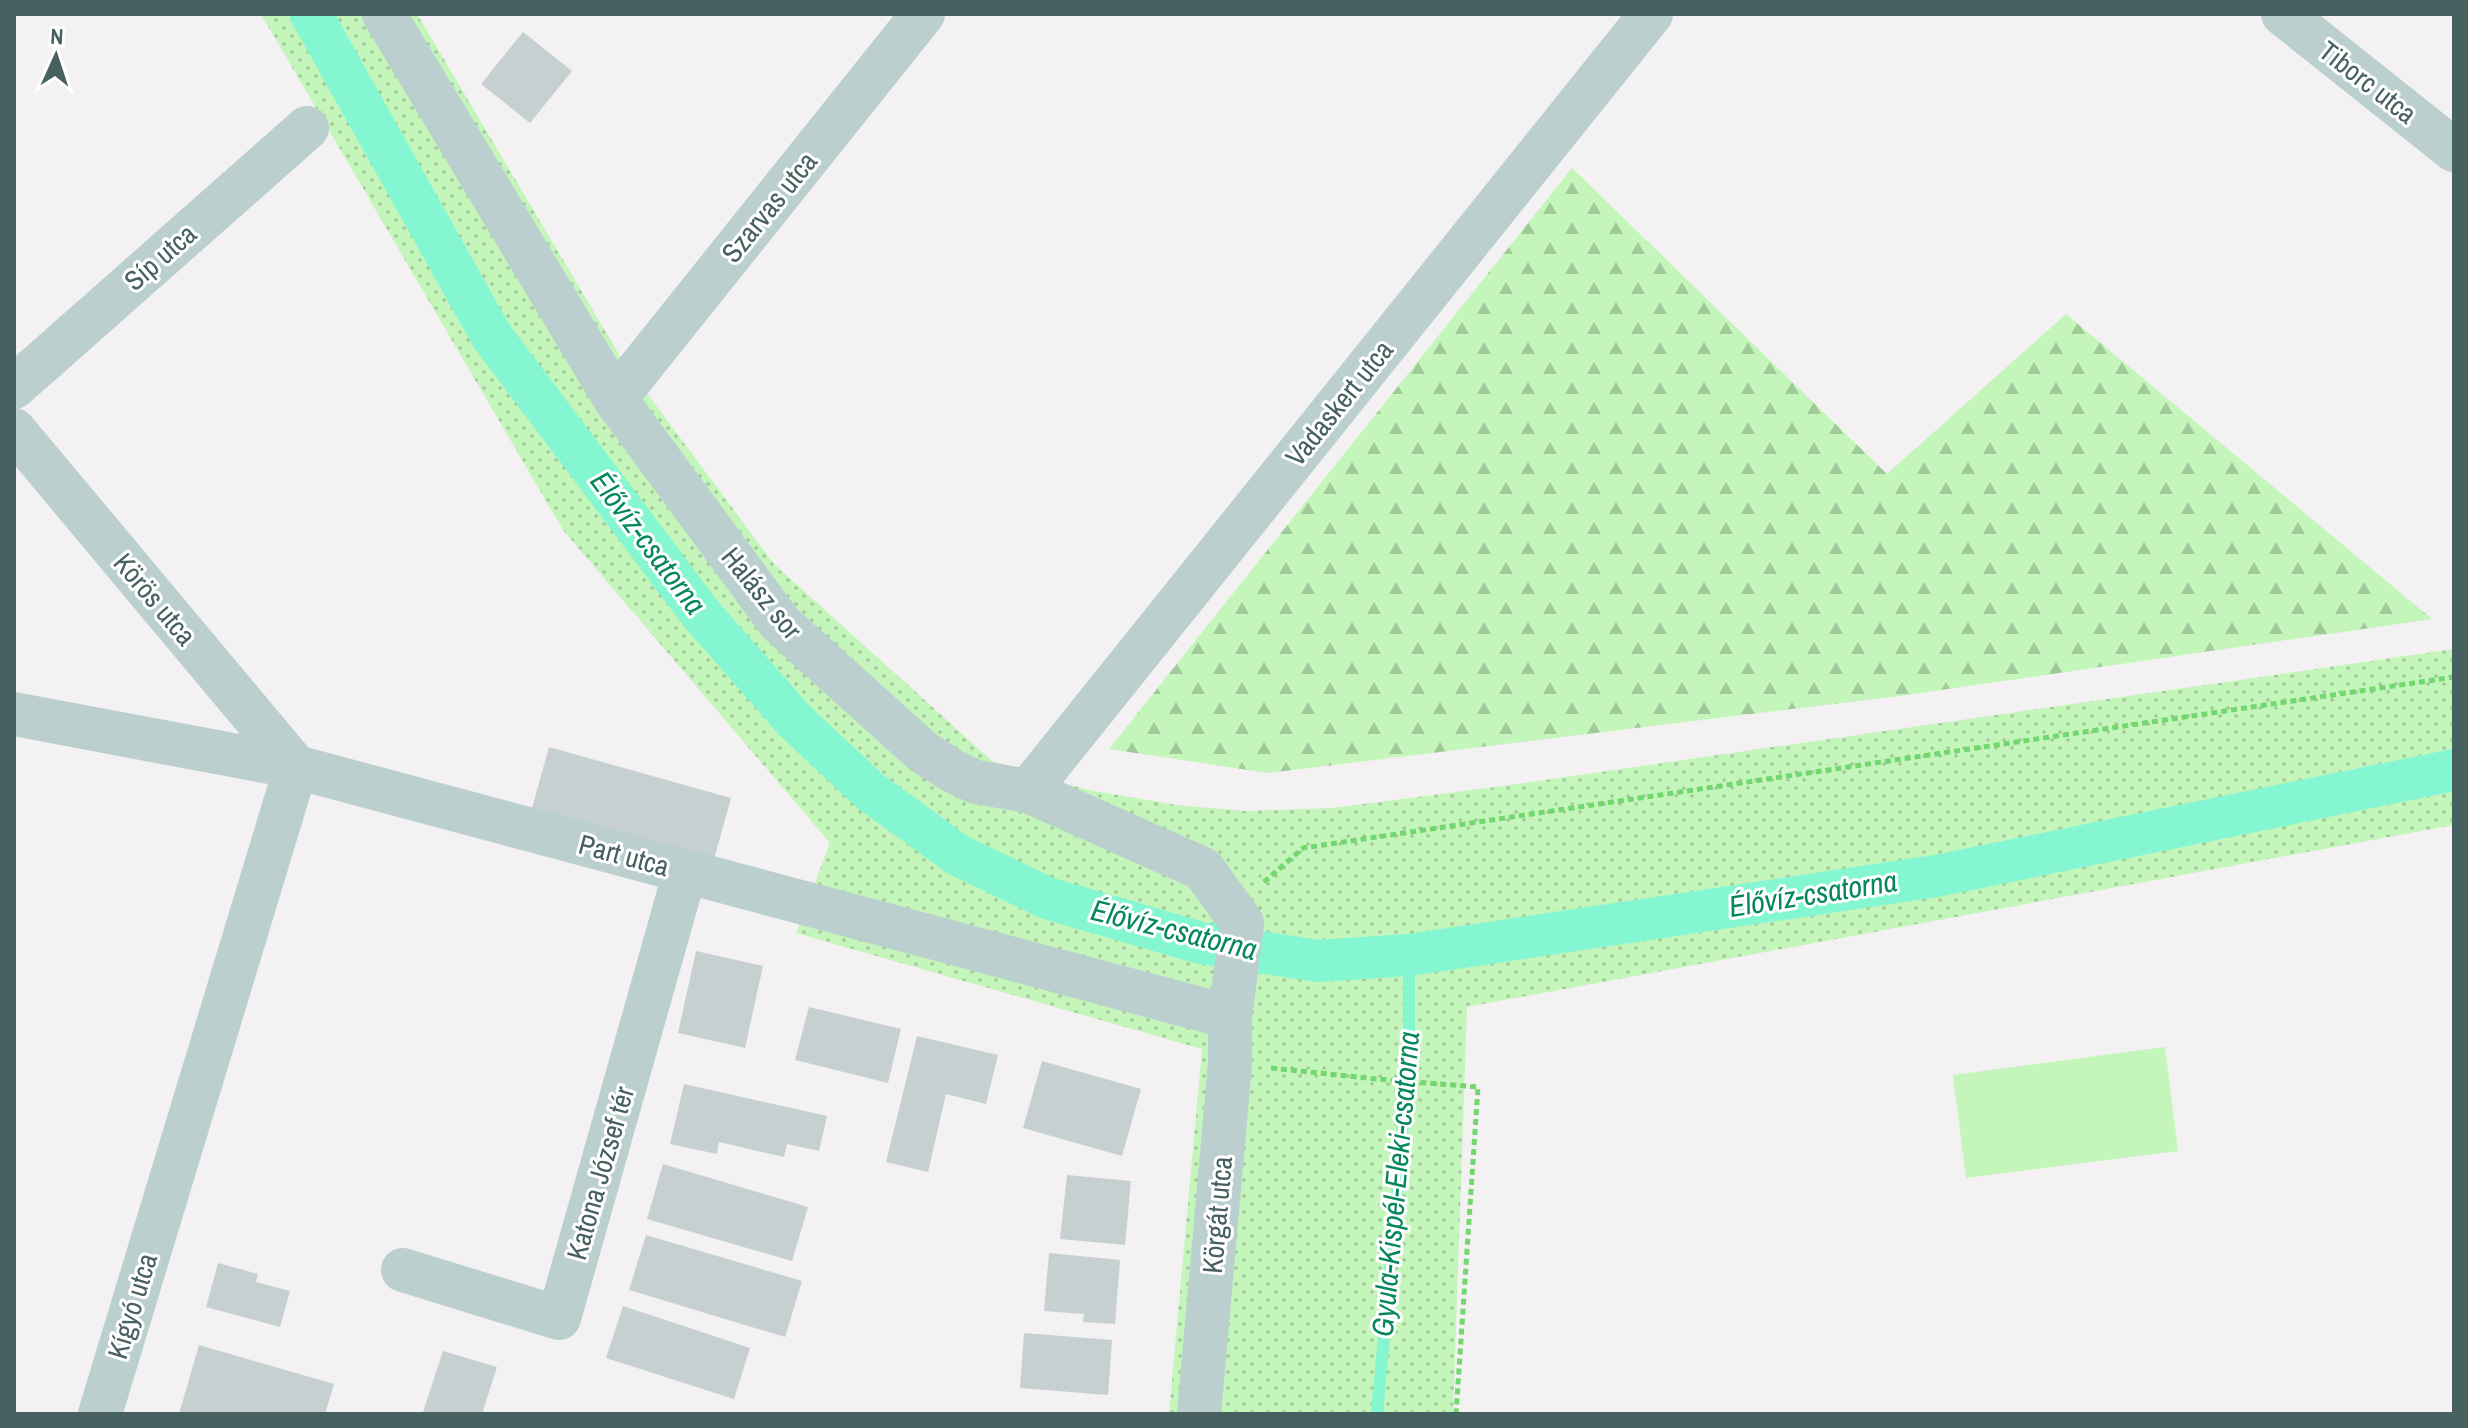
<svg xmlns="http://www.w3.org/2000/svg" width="2468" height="1428" font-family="'Archivo Narrow',sans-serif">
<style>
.green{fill:url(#green-dots)}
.forest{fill:url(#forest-firs)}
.pitch{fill:#c4f5bb}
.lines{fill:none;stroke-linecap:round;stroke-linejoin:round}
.stream{stroke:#84f6d1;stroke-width:12}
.canal{stroke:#84f6d1;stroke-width:42}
.building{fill:#c7d0d1}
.path{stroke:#72d76f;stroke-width:5;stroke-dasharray:6 4;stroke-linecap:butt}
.street{stroke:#bacfce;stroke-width:44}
.labels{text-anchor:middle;stroke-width:6;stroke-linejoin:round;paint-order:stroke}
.street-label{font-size:28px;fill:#46615f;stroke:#fff}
.water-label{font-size:30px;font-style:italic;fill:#05875d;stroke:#fff}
</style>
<defs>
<pattern id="green-dots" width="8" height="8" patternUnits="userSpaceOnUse" patternTransform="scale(2)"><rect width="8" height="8" fill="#c4f5bb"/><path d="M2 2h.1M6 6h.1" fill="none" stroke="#a1ca9b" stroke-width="1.8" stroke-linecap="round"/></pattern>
<pattern id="forest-firs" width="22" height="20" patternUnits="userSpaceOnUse" patternTransform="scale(2)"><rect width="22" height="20" fill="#c4f5bb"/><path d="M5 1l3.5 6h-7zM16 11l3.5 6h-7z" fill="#a1ca9b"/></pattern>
</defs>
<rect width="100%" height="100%" fill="#f3f1f2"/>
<path class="green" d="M261 14H417L623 361 774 564 992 761 1088 790 1177 805 1245 811 1332 808 1503 786 2454 649V825L1467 1007 1453 1414H1169L1202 1049 796 933 830 843 563 530Z"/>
<path class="forest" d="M1572 168 1887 474 2066 314 2432 619 1900 696 1268 773 1109 749Z"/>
<path class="pitch" d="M2165 1047 2178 1151 1966 1178 1953 1075Z"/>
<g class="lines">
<path class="stream" d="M1377 1414 1409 1057V955"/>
<path class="canal" d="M311 14 491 335 701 614 795 721 871 792 958 855 1047 898 1201 943 1318 961 1409 955 1936 876 2454 770"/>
</g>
<path class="building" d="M523 32 572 71 530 123 481 84Z
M549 747 731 798 711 870 529 819Z
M696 951 763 966 745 1048 678 1033Z
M809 1007 901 1029 888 1083 795 1060Z
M917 1036 998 1055 986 1104 946 1094 928 1172 886 1162Z
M1042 1061 1141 1089 1122 1156 1023 1128Z
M684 1084 827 1116 819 1151 787 1144 784 1157 719 1142 717 1154 670 1144Z
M663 1164 808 1207 792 1261 647 1219Z
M1067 1175 1131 1181 1125 1245 1060 1239Z
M646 1235 802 1281 785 1337 629 1290Z
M1049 1253 1120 1260 1115 1324 1083 1322 1084 1314 1044 1311Z
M218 1263 258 1274 256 1282 290 1291 280 1327 206 1307Z
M623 1306 750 1348 734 1399 606 1358Z
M1024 1333 1112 1340 1108 1395 1020 1388Z
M199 1345 334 1384 325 1414H179Z
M443 1351 497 1367 482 1414 423 1412Z"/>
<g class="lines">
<path class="path" d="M1264 882 1303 848 2454 677
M1271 1068 1376 1079 1478 1087 1456 1414"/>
<path class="street" d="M384 14 615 399 780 623 923 752 953 771 976 782 1028 791 1203 869 1242 923 1230 1017V1064L1199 1414
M2283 14 2454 150
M14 387 307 128
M615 399 923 14
M14 430 296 767 100 1414
M14 714 296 767 1230 1017
M1028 791 1651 14
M403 1270 559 1318 685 872"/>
</g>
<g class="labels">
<g class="street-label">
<text transform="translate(2368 82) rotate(38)" y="10">Tiborc utca</text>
<text transform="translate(769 207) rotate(-51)" y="10">Szarvas utca</text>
<text transform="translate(160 257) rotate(-41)" y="10">Síp utca</text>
<text transform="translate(1339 403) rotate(-51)" y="10">Vadaskert utca</text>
<text transform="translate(762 593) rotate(51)" y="10">Halász sor</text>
<text transform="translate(155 599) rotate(50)" y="10">Körös utca</text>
<text transform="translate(624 855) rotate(15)" y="10">Part utca</text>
<text transform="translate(600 1173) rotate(-74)" y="10">Katona József tér</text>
<text transform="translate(1217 1215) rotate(-85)" y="10">Körgát utca</text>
<text transform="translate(132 1306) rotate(-73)" y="10">Kígyó utca</text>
</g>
<g class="water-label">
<text transform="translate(648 543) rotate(53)" y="10">Élővíz-csatorna</text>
<text transform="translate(1813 894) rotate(-9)" y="10">Élővíz-csatorna</text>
<text transform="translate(1174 930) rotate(14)" y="10">Élővíz-csatorna</text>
<text transform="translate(1396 1184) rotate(-85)" y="10">Gyula-Kispél-Eleki-csatorna</text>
</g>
</g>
<rect width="2468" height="1428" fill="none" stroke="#46615f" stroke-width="32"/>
<g transform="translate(56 56) rotate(3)" stroke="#ffffff" stroke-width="6" paint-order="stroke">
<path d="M0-6L14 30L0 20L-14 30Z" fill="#46615f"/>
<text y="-12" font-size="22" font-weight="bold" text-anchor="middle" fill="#46615f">N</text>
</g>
</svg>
